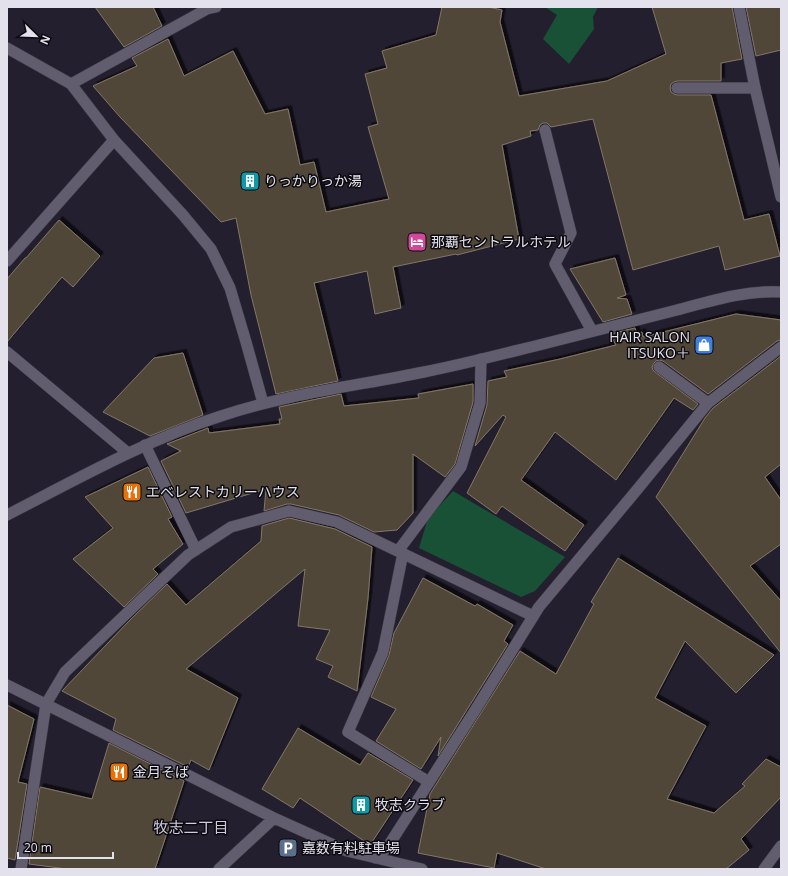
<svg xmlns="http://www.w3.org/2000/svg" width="788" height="876" font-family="'Open Sans','Noto Sans JP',sans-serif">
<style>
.green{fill:#195136}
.building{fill:#514638;stroke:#837768;filter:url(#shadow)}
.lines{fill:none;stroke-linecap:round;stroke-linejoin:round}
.service-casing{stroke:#3b3944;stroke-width:12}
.minor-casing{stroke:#3b3944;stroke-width:12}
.service{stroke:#615d6e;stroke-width:11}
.minor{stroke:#615d6e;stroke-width:11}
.labels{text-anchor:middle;stroke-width:3;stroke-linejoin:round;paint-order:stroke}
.poi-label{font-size:14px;fill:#e3e1eb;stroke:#0c0a10;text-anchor:start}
.neighbourhood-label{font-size:15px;fill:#d0ccdf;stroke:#0c0a10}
</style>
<defs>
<filter id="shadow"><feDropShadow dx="3.5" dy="-3.5" stdDeviation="0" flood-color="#0009"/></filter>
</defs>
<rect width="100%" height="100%" fill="#231f2e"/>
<path class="green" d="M545 7H598L593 17 594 29 569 64 543 39 557 15Z
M453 491 565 557 535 591 521 597 419 548 428 518Z"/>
<path class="building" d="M95 7H153L162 26 124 47Z
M442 7H488L502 10 500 22 519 96 607 81 666 54 652 7H732L742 59 721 63V81H677L674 82 671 84 670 88 671 92 674 94 677 95H711L744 220 769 214 780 256 725 270 719 246 633 270 593 119 551 127 547 123H543L540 125 538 130 530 131 531 136 502 145 519 239 457 255 456 254 393 267 401 308 375 314 367 271 314 283 338 381 276 394 251 295 236 218 221 222 120 117 93 86 137 66 132 58 168 39 184 76 233 51 265 114 288 109 300 165 314 162 326 212 389 199 368 127 378 124 365 74 387 68 382 51 436 35Z
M746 7H781V50L756 56Z
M59 220 100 256 73 287 62 277 7 342V279L25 258H26Z
M615 258 626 295 617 298 627 299 632 314 603 322 570 269Z
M736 314 781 320V340L777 341 708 394 663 361 659 360 656 361 654 363 652 367 653 370 655 372 698 404 693 410 674 398 616 480 555 432 521 480 584 525 565 551 502 506 496 514 467 493 506 417 503 415 475 446 487 405 488 381 507 377 504 371 560 359 616 345 610 334 635 328 637 334 642 332 643 337Z
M183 353 203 415 150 436 103 412 154 358Z
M781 356V464L765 477 781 500V544L750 566 781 601V653L656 497 705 418 713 408Z
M473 384V402L455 464 445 477 413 454V513L397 530 374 532 339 515 291 504H287L264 511 266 489 186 513 161 461 181 451 167 444 208 428 209 433 280 424 279 419H282L279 407 341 394 344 406 419 398 418 394Z
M148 467 172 517 168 519 183 544 153 569 158 574 124 607 73 559 113 528 85 497Z
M289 518 335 529 372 547 368 598 357 691 328 677 333 666 316 659 330 630 298 626 305 569 186 669 238 698 209 770 191 760 188 767 113 730 116 719 62 691 129 621 167 584 186 605 261 541 262 526Z
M618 558 774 655 736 693 685 641 655 698 706 726 667 799 714 813 745 786 742 784 766 759 781 767V797L741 839 749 850 726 869H546L497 853 494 868 418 853 430 794 520 651 556 674 594 604 591 602Z
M423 578 475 606 477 604 513 625 504 641 508 644 438 756 441 737 421 769 376 741 396 709 371 697 389 655 394 633Z
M7 705 34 719 18 782 27 784 15 860 7 858Z
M298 728 360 765 368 753 413 780 370 845 300 798 293 808 262 789Z
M109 743 184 781 163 845 155 869H67L29 864 40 787 92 799Z"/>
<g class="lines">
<defs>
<path id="service" d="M677 88H755
M545 130 571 233 555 264 592 331
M145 445 196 550
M398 551 461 467 480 403 481 359
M403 553 383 652 348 732 429 782
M46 704 65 672 188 555 231 527 289 511 337 522 533 616"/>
<path id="minor" d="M739 7 755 88 781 197
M7 48 71 84 114 140 183 215 211 249 230 288 246 342 263 403
M71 84 207 9 216 7
M7 261 114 140
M7 352 128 453
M659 367 708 403
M7 515C77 479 146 440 221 416 287 394 356 386 424 372 465 364 506 353 547 343 590 332 634 321 677 310 711 301 746 290 781 292
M7 685 274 818 347 851 422 869
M375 858 387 848 474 712 539 607 636 491 708 403 781 347
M21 869 46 704
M219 869 274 818
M764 869 781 846"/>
</defs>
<use href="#service" class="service-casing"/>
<use href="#minor" class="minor-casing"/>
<use href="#service" class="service"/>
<use href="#minor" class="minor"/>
</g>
<defs>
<symbol id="building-square" viewBox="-11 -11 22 22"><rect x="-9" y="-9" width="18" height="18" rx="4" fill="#0f9aa8" stroke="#0c0a10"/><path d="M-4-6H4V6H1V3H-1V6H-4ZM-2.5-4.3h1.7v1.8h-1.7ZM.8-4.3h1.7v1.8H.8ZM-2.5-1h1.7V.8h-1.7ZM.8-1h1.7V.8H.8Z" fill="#fff"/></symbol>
<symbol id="hotel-square" viewBox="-11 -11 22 22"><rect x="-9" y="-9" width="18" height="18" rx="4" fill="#d1479c" stroke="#0c0a10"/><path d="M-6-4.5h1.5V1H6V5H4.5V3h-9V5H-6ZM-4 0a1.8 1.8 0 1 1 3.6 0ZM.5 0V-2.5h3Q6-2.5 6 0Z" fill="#fff"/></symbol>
<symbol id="shop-square" viewBox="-11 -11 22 22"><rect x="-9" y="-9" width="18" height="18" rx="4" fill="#3f7fe0" stroke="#0c0a10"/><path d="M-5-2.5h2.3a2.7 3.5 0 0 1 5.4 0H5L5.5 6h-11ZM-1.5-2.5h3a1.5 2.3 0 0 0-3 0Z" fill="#fff"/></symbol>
<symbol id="restaurant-square" viewBox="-11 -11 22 22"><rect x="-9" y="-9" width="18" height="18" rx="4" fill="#e8710a" stroke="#0c0a10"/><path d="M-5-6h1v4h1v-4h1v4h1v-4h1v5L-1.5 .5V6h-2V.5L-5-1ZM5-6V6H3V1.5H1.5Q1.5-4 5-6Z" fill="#fff"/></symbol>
<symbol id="parking-square" viewBox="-11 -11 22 22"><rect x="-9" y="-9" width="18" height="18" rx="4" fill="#5c6f8a" stroke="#0c0a10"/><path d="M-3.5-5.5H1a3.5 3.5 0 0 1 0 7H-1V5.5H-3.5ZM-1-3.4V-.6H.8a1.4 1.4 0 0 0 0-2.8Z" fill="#fff"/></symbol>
</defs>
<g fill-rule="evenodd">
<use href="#building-square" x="239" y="170" width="22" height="22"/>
<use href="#hotel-square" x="406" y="231" width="22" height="22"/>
<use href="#shop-square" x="693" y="334" width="22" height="22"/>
<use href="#restaurant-square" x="121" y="481" width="22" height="22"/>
<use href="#restaurant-square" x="108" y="761" width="22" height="22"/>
<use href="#building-square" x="350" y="794" width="22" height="22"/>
<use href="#parking-square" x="277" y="837" width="22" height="22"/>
</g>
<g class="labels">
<g class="poi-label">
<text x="264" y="186">りっかりっか湯</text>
<text x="431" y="247">那覇セントラルホテル</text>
<text x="690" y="342" text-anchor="end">HAIR SALON<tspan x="690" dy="16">ITSUKO＋</tspan></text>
<text x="146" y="497">エベレストカリーハウス</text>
<text x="133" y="777">金月そば</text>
<text x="375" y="810">牧志クラブ</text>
<text x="302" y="853">嘉数有料駐車場</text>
</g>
<g class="neighbourhood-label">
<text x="191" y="833">牧志二丁目</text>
</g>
</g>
<rect width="788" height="876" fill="none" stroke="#e3e1eb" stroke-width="16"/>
<g transform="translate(36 36) rotate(113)" stroke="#0c0a10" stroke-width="3" paint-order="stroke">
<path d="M0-3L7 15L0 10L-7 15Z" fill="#e3e1eb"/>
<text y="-6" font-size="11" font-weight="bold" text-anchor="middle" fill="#e3e1eb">N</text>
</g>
<path d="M18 852v6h95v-6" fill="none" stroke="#e3e1eb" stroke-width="2"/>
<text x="24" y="852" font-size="12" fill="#e3e1eb" stroke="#0c0a10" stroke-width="3" paint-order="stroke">20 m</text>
</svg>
